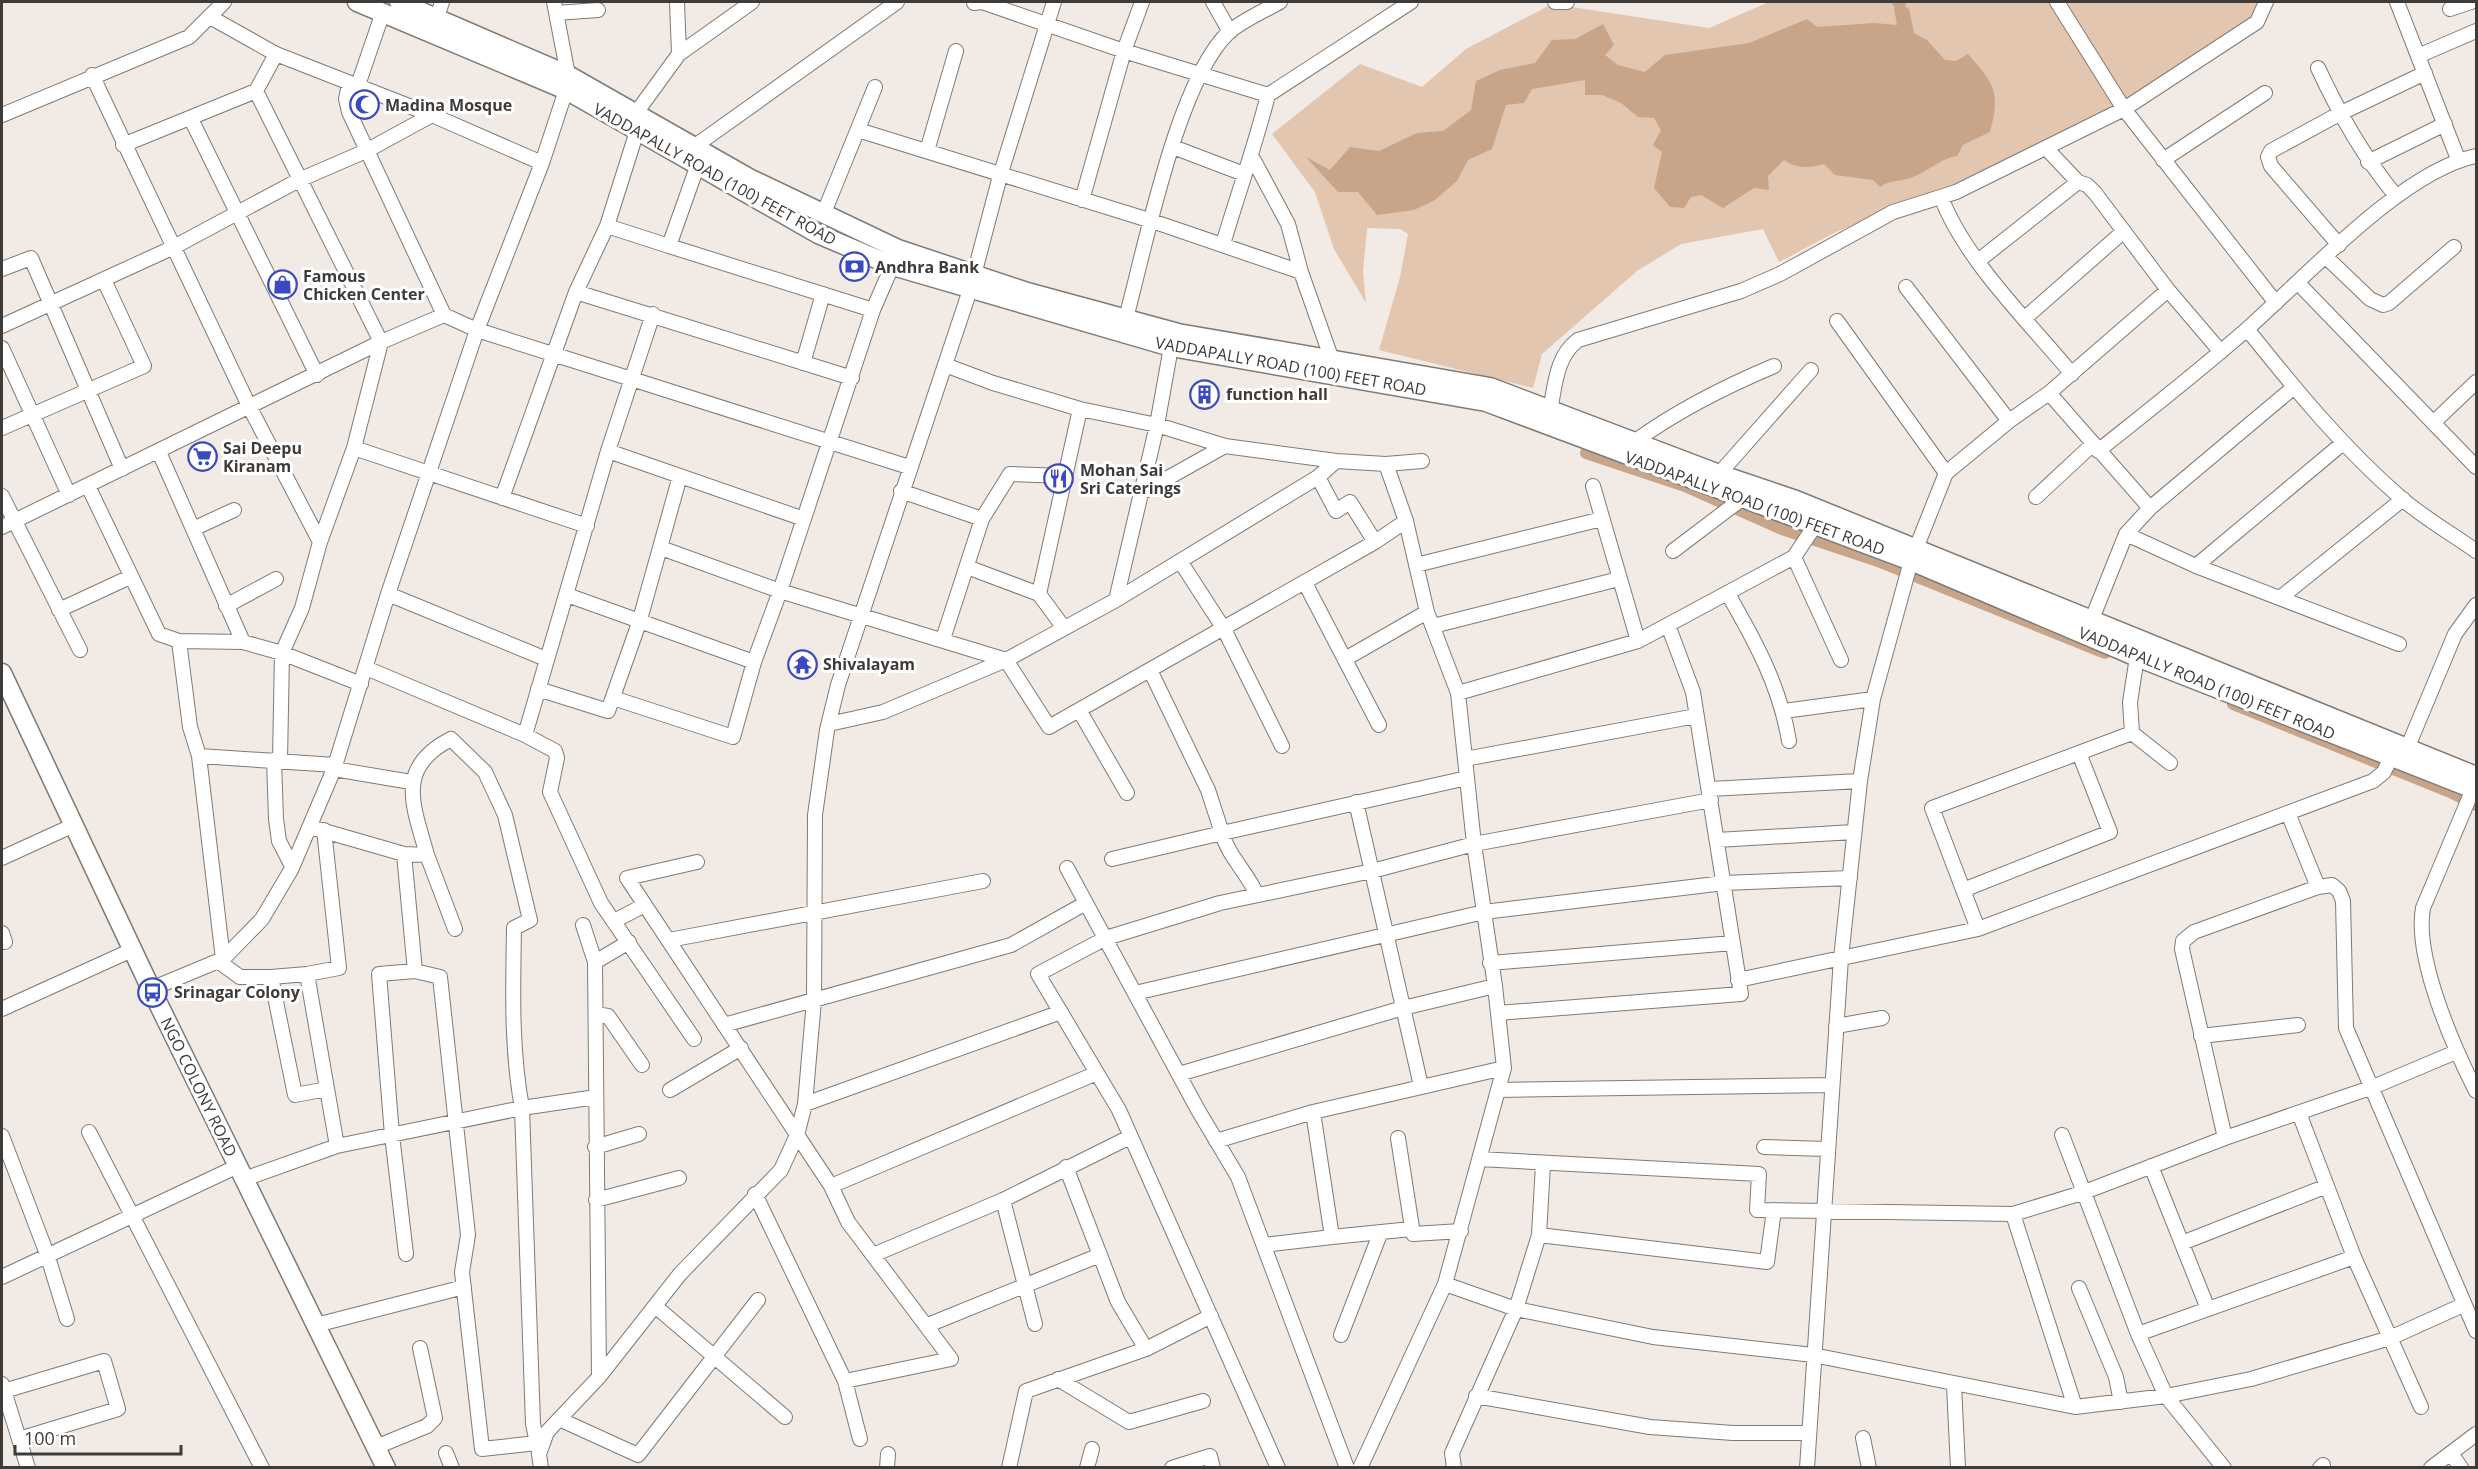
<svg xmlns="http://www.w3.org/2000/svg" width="2478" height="1469" font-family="'Open Sans',sans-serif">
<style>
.green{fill:#e2c6b0}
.water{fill:#c8a589}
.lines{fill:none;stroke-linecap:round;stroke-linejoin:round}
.canal{stroke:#c8a589;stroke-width:12}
.street-casing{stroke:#807a75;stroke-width:16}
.secondary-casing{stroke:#807a75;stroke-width:21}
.street{stroke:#fff;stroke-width:14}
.secondary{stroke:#fff;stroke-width:18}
.labels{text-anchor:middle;stroke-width:6;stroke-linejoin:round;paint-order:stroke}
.poi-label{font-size:16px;font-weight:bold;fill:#3e3b39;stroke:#fff;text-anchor:start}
.street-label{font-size:16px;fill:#3e3b39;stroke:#fff}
</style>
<rect width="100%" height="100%" fill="#f1eae5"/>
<path class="green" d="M1769 2H2063L2118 106 1955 184 1836 232 1779 262 1763 229 1681 244 1637 271 1542 354 1533 388 1379 350 1400 277 1408 234 1400 229 1367 228 1363 272 1366 303 1334 249 1315 192 1272 134 1360 64 1422 87 1466 49 1552 4 1709 28Z
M2067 2H2263L2256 17 2128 102 2095 53Z"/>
<path class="water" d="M1900 4 1909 9 1914 33 1927 40 1945 60 1956 61 1968 54C1994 83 2001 92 1990 132L1963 145 1957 156C1939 159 1929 171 1913 177 1901 182 1891 179 1880 187L1873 180 1835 175 1824 164C1810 168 1796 169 1784 160L1768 176 1769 190 1754 188 1723 208 1701 195 1691 197 1684 208 1670 207 1654 188 1662 152 1653 145 1661 130 1654 118 1638 117 1621 103 1602 95H1585V80L1532 89 1524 103 1506 105 1492 149 1468 160 1457 181 1435 200 1414 210 1377 215 1358 192H1338L1306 157 1330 170 1350 147 1379 151 1417 133 1443 131 1471 110 1476 81 1500 70 1535 63 1552 40 1575 39 1603 24 1614 45 1605 55 1618 65 1645 72 1665 55 1749 43 1807 19 1817 27 1874 23 1897 25 1894 8Z"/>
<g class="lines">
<path class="canal" d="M1898 2 1900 4
M1586 453 1685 486 1782 529 1878 561 2105 653
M2233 704 2450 792 2476 805"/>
<defs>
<path id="street" d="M677 2 679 54
M1213 2 1230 32
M1555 2H1567
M2057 2 2124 109 2276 303
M2397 2 2458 159
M974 3 982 2 1124 51 1268 95 1411 2
M2450 9 2471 2
M556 13 598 10
M210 17 276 54 432 115 542 163
M437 17 442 2
M276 54 256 91 381 342 354 448 320 542 302 608 282 653 280 760
M2418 56 2476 31
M2318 68C2340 115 2363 156 2396 196
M92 75 250 408 320 542
M349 84 346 99 349 112 444 315
M357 88 383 12
M636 113 679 54 752 2
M2 115 189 37 224 2
M191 119 317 375
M858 130 1152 221 1301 272
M123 145 256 91
M695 146 897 2
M1173 147 1244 174
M2046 148 2078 182 2087 185 2095 193 2168 290 2221 352
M927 151 956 51
M1252 157 1288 224 1301 272 1332 360
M2163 160 2265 93
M2368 162 2445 124
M697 167 669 246 873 310
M1941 197C1965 260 2028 321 2072 374
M1082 200 1124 51 1142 2
M823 215 875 87
M607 226 669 246
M1223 244C1238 194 1255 146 1268 95
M2339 245 2271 166 2268 157 2271 151 2339 114 2425 73
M2326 257 2370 299 2383 305 2389 303 2454 247
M1978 261 2078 182
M2 269 31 258 122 469
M2298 283 2476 467
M1906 287 2009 421
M576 292 852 378
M1126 318C1145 248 1178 79 1229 32 1243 20 1264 11 1280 2
M2025 318 2124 231
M2 326 172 248 299 180 366 151 432 115
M2247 329C2295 389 2343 448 2401 498 2424 518 2452 534 2476 551
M2 348 69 495
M803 363 823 294
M945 365 993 383 1080 409 1157 425 1225 446 1336 461 1386 464 1422 461
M2049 393 2150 508
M1550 411C1555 386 1556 356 1578 340L1741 291 1780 274 1893 212 1956 192 2124 109 2257 22 2266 2
M2433 423 2476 382
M2 428 144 366 104 280
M1634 442C1678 410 1724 387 1774 366
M354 448 587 526
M608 451 804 519
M2098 451C2148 411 2198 372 2246 330 2305 278 2402 171 2476 156
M159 452 243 642 282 653 361 684
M1336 461 1318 477 1116 600 1006 660 1049 727 1375 542
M1946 473 2009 421 2049 393 2168 290
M1719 474 1811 370
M1318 477 1336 511 1350 502 1375 542 1406 521
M88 486 159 634 179 641 243 642
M1593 486 1638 641
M901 491 982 519 943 639
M1141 493 1225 446
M2 496 80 650
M2036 497 2093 444
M502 498 576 292 607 226 637 131
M982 519 1010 474 1065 476
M2 527 381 342 444 315 477 330 909 467
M193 529 234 510
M2126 534 2196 566 2399 644
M661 548 780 591 1006 660
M1673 551 1743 498
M1794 557 1841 660
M1180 561 1224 629 1282 746
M1416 565 1602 519
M2196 566 2343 443
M967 567 1039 594 1064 628
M1305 583 1379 725
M388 594 546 659
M1039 594 1080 409
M1728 594C1755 641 1780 686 1789 741
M567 595 754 662
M2280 598 2403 499
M1116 600 1157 425 1171 347
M226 606 276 579
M59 610 130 577
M2092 619 2126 534 2150 508 2293 388
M1433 626 1619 579
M179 641 190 727 199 756 223 959
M2137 657 2130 702 2132 733 2170 763
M1345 659 1427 612
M366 668 525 735 555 751 557 758 550 792 601 903 694 1039
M1150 670 1208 790 1222 833 1467 778
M538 689 608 711 639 623 680 476
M1458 693 1638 641 1794 557 1816 524
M613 698 733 737 754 662 780 591 873 310 896 257
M1079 710 1127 793
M1784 711 1873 699
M829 724 883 712 1006 660
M525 735 608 451 653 314
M199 756 335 765
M2404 756 2455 634 2476 605
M1465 759 1696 716
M274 760 276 819 279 841 292 866
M334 769 411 782
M1710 789 1860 781
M2473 789 2423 908C2414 957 2453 1046 2476 1091
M1356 802 1421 1086
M2288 813 2318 887
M310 827 404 854 415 971 379 974 392 1135 406 1254
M324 830 339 968 307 974 337 1146
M1717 840 1854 832
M404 854 427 855 455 929
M427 855C414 807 394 768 451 739L485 772 505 815 530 920 514 928C513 989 511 1048 522 1108L533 1424 539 1452
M2 858 74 825
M1112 859 1222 833C1228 856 1247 872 1257 895
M697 862 627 878 831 1186 848 1222 951 1359 845 1381 755 1194
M1067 868 1198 1110 1238 1177 1347 1468
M1963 890 2110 832 2079 753
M614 921 645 905
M583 925 595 962
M1978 929 1932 808 2132 733
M2 933 5 942
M669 940 983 881
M218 961 240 977H271L295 1095 327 1089
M1490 963 1733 943
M415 971 440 977 468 1235 462 1272 482 1449 537 1443
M271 977 307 974
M1738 980 1978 929 2373 781 2384 772 2391 757
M151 989 223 959 262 919 291 870 334 769 388 594 477 330 542 163 566 90 568 75 554 2
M1135 993 1484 912 1724 883 1850 878
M2 1009 132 950
M1498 1013 1741 994 1693 692 1668 625
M596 1014 608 1016 642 1065
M724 1025 1011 945 1086 903
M1836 1026 1882 1018
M2201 1036 2298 1025
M1179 1074 1403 1008 1495 986
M670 1090 741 1048
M1498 1090 1832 1085
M805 1104 1061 1012
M2299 1113 2354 1257 2421 1407
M89 1132 262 1468
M2062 1135 2138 1334 2166 1396 2224 1468
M2 1136 47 1254 67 1319
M1398 1138 1413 1234 1461 1231
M2225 1138 2182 949 2183 941 2194 932 2318 887 2332 885 2339 891 2343 901 2346 1028 2476 1331
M1216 1141 1313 1112
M595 1147 639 1134
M1764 1147 1827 1149
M1479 1159 1759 1174 1757 1210 2013 1214 2082 1193 2225 1138 2373 1087 2456 1052
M2151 1166 2208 1309
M244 1179 337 1146 522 1108 596 1097
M831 1186 1097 1073
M596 1200 679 1178
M1003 1200 1035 1324
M2013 1214 2075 1407
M1539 1235 1767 1262 1774 1210
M1332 1237 1411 1229
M2182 1243 2327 1186
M1264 1245 1332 1237 1313 1112 1504 1068
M873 1255 1003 1200 1130 1137
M2 1277 238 1166
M1445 1284 1516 1309 1653 1337 1813 1355 2075 1407 2166 1396 2251 1379 2390 1338 2463 1305
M2079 1288 2116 1377 2121 1402
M655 1306 785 1417
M316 1325 464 1287
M928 1325 1100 1255
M2138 1334 2354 1257
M1341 1335 1380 1234
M1146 1349 1211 1316
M599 1377 595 962 629 942
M1058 1379 1129 1422 1203 1401
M845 1381 860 1439
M2 1384 28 1468
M1954 1385 1958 1468
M4 1391 104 1361 118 1409 19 1439
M1476 1396 1650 1427 1733 1433H1808
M559 1419 638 1455 758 1300
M1863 1438 1869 1468
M376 1447 427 1426 435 1418 420 1348
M446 1453 452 1468
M2451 1453 2461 1468
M541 1468 539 1454 547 1432 599 1377 680 1274 781 1170 797 1135 805 1104 814 1000 815 815 827 730 838 685 970 290 1000 176 1054 2
M887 1468 888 1454
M1009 1468 1026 1391 1146 1349 1118 1302 1066 1167
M1087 1468 1092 1449
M1172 1468 1210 1456 1213 1468
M1278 1468 1119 1110 1038 974 1106 938 1220 903 1372 871 1474 844 1711 800
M1360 1468 1445 1284 1504 1068 1495 986 1474 844 1458 693 1427 612 1406 521 1386 464
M1454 1468 1452 1453 1516 1309 1539 1235 1543 1164
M1807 1468 1841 958 1860 781 1873 699 1911 561 1946 473 1837 321
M2320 1468 2323 1465
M2431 1468 2476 1434"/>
<path id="secondary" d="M357 2 566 90 818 234 893 266 1171 347 1486 402 1911 561 2137 657 2476 790
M399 2 568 75 749 178 898 249 1027 292 1178 333 1490 387 1719 474 1796 500 2476 776
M2 673 151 989 386 1468"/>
</defs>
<use href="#street" class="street-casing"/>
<use href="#secondary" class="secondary-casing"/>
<use href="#street" class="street"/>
<use href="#secondary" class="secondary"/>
</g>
<defs>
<symbol id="mosque-ring" viewBox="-11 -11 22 22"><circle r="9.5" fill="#fff" stroke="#394bbe" stroke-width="1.5"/><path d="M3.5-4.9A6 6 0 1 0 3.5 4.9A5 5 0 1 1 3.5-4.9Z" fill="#394bbe"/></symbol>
<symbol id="bank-ring" viewBox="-11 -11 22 22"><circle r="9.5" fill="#fff" stroke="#394bbe" stroke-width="1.5"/><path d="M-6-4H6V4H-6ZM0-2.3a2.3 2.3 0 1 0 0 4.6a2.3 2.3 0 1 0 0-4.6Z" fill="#394bbe"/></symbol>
<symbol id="shop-ring" viewBox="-11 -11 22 22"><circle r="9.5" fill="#fff" stroke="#394bbe" stroke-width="1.5"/><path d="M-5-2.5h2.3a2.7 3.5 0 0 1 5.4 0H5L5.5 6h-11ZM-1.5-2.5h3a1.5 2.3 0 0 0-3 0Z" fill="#394bbe"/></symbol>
<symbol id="building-ring" viewBox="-11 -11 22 22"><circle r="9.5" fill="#fff" stroke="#394bbe" stroke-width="1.5"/><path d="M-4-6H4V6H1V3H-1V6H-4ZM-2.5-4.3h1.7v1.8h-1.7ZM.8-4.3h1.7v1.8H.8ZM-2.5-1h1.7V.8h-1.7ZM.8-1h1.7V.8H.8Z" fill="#394bbe"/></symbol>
<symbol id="supermarket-ring" viewBox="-11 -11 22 22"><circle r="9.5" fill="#fff" stroke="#394bbe" stroke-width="1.5"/><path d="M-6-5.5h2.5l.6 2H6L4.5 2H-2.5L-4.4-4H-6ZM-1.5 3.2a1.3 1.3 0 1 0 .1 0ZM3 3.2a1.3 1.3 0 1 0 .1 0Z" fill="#394bbe"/></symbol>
<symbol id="restaurant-ring" viewBox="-11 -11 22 22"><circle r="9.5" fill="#fff" stroke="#394bbe" stroke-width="1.5"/><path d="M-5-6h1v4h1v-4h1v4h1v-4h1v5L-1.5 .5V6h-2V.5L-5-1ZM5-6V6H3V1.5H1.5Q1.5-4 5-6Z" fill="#394bbe"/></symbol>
<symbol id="temple-ring" viewBox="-11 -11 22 22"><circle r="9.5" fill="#fff" stroke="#394bbe" stroke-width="1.5"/><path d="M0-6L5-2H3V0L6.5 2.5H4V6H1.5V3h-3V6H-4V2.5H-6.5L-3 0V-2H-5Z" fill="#394bbe"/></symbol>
<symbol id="bus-ring" viewBox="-11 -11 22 22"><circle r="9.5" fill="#fff" stroke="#394bbe" stroke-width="1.5"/><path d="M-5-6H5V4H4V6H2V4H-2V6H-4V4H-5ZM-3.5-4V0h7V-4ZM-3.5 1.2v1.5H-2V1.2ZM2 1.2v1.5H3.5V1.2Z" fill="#394bbe"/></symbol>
</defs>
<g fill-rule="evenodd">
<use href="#mosque-ring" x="348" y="88" width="33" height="33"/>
<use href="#bank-ring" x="838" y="250" width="33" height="33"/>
<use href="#shop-ring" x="266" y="268" width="33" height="33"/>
<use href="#building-ring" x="1188" y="378" width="33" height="33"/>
<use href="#supermarket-ring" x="186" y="440" width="33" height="33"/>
<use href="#restaurant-ring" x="1042" y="462" width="33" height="33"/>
<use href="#temple-ring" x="786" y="648" width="33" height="33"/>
<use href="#bus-ring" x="136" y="976" width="33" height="33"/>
</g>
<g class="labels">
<g class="poi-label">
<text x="385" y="111">Madina Mosque</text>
<text x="875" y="273">Andhra Bank</text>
<text x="303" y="282">Famous<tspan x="303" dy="18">Chicken Center</tspan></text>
<text x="1226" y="400">function hall</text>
<text x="223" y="454">Sai Deepu<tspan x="223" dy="18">Kiranam</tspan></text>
<text x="1080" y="476">Mohan Sai<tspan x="1080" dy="18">Sri Caterings</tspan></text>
<text x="823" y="670">Shivalayam</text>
<text x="174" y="998">Srinagar Colony</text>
</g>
<g class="street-label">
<text transform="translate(715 174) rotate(29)" y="6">VADDAPALLY ROAD (100) FEET ROAD</text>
<text transform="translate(1291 366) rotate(10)" y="6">VADDAPALLY ROAD (100) FEET ROAD</text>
<text transform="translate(1755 503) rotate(20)" y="6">VADDAPALLY ROAD (100) FEET ROAD</text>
<text transform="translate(2207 683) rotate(22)" y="6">VADDAPALLY ROAD (100) FEET ROAD</text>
<text transform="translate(199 1087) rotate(64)" y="6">NGO COLONY ROAD</text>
</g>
</g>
<rect width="2478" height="1469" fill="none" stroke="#3e3b39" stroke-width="6"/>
<path d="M15 1445v9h166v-9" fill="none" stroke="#3e3b39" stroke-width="3"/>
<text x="24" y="1445" font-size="18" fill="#3e3b39" stroke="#ffffff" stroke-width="4.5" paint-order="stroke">100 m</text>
</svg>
